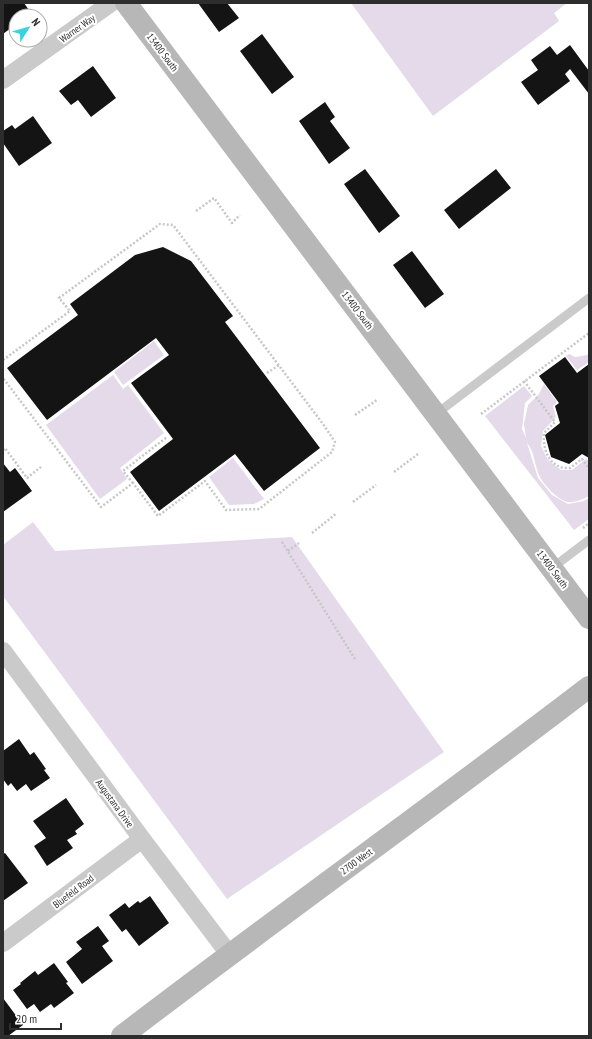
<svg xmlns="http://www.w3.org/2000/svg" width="592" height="1039" font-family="'PT Sans Narrow',sans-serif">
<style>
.green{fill:#e4daea}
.building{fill:#141414}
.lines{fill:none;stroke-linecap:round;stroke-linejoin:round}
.path{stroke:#c7c7c7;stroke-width:2.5;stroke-dasharray:2 2;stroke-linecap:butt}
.service{stroke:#cacaca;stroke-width:9}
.minor{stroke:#cacaca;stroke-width:18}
.secondary{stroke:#b7b7b7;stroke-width:22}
.labels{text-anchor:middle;stroke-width:4;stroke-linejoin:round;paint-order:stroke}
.street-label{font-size:10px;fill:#2d2d2d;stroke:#fff}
</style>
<rect width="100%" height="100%" fill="#fff"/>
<path class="green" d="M351 3H567L554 13 559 21 433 116Z
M154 341 164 355 123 385 114 372Z
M589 352V362L577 370 566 356 569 354 575 357 587 355Z
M113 375 123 389 128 385 164 433 120 468 127 479 100 499 46 425Z
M544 384 557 402 553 406 556 417 543 431 541 446 548 460 561 470H572L586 459 589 461V496C584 499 574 503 568 502 558 500 545 486 540 477 534 466 535 452 527 443L538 478 552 495 568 504 584 501 589 498V519L574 530 485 416 524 386 532 396 525 403 522 429 526 438 524 424 528 405 539 394Z
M233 458 264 499 254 504 229 505 209 477Z
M33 522 55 551 292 537 444 752 227 899 3 596V545Z"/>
<path class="building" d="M3 3H24L31 13 27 16H16V24L3 34Z
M198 3H227L239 18 219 32Z
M262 34 294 77 272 94 240 51Z
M570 45 589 71V94L570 69 565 74 570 81 538 105 521 82 538 70 531 60 550 46 557 55Z
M93 66 116 98 91 117 78 100 71 105 59 91Z
M325 102 335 117 330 121 350 148 329 164 299 121Z
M33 116 52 143 19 166 3 143V131L12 125 15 129Z
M365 169 400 216 379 233 344 184Z
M496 169 511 188 459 229 444 210Z
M163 247 191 261 233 316 225 322 320 448 264 491 235 454 159 511 130 472 173 439 131 383 169 355 156 338 47 420 7 368 78 315 70 304 135 255Z
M412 251 444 294 425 308 393 265Z
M565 357 577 373 589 364V458L582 454 569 464 551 457 545 435 560 423 555 406 559 403 539 376Z
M3 463 10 472 15 468 32 491 3 512Z
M19 739 30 755 34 752 46 769 44 770 50 778 31 791 26 784 17 791 11 783 8 786 3 779V751Z
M66 798 84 824 75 831 77 834 67 840 73 848 47 866 34 846 46 838 33 821Z
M5 853 28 883 3 901V854Z
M150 896 169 923 139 946 126 929 122 932 109 915 125 903 129 908 138 901 140 903Z
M98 926 109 941 102 946 113 961 82 984 66 962 82 949 76 942Z
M54 963 68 982 66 983 74 993 54 1008 51 1004 40 1012 34 1004 27 1009 13 990 21 984 20 983 35 971 38 975Z
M3 998 23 1025 8 1036H3Z"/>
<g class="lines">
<path class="path" d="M196 211 214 198 232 223 240 215
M3 360 70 311 59 298 160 224 173 225 323 424 335 442 332 452 259 509 226 510 205 481 158 516 133 483 101 507 3 378
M267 373 279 365
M524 381 555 422 544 433C543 446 546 461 560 467 563 468 567 468 570 468L582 459 589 468
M481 414 589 333
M355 415 377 400
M3 450 5 448 27 478 41 467
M394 472 418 454
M133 483 123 471 167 437
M353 502 376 485
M583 528 589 523
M312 533 337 513
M282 542 355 659
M288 551 299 543"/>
<path class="service" d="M436 414 589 298
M552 568 589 540"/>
<path class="minor" d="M3 80 111 3
M3 651 142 839 229 954
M3 943 142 839"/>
<path class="secondary" d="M126 3 589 618
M122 1036C276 918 435 805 589 687"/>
</g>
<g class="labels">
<g class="street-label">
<text transform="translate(77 28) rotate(-35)" y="4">Warner Way</text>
<text transform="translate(163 52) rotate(53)" y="4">13400 South</text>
<text transform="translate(358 310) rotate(53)" y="4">13400 South</text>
<text transform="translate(553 569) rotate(53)" y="4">13400 South</text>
<text transform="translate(115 803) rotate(54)" y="4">Augustana Drive</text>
<text transform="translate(356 861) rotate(-36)" y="4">2700 West</text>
<text transform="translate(73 891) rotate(-37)" y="4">Bluefeld Road</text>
</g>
</g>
<rect width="592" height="1039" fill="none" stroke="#2d2d2d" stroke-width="8"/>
<g transform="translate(28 28) rotate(53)"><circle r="19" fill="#ffffff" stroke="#ababab"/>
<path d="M0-3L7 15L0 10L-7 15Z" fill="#33d6e0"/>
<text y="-6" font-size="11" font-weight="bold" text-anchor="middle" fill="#2d2d2d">N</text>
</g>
<path d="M10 1023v6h51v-6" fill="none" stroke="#2d2d2d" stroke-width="2"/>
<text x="16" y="1023" font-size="12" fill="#2d2d2d" stroke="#ffffff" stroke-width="3" paint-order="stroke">20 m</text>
</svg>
